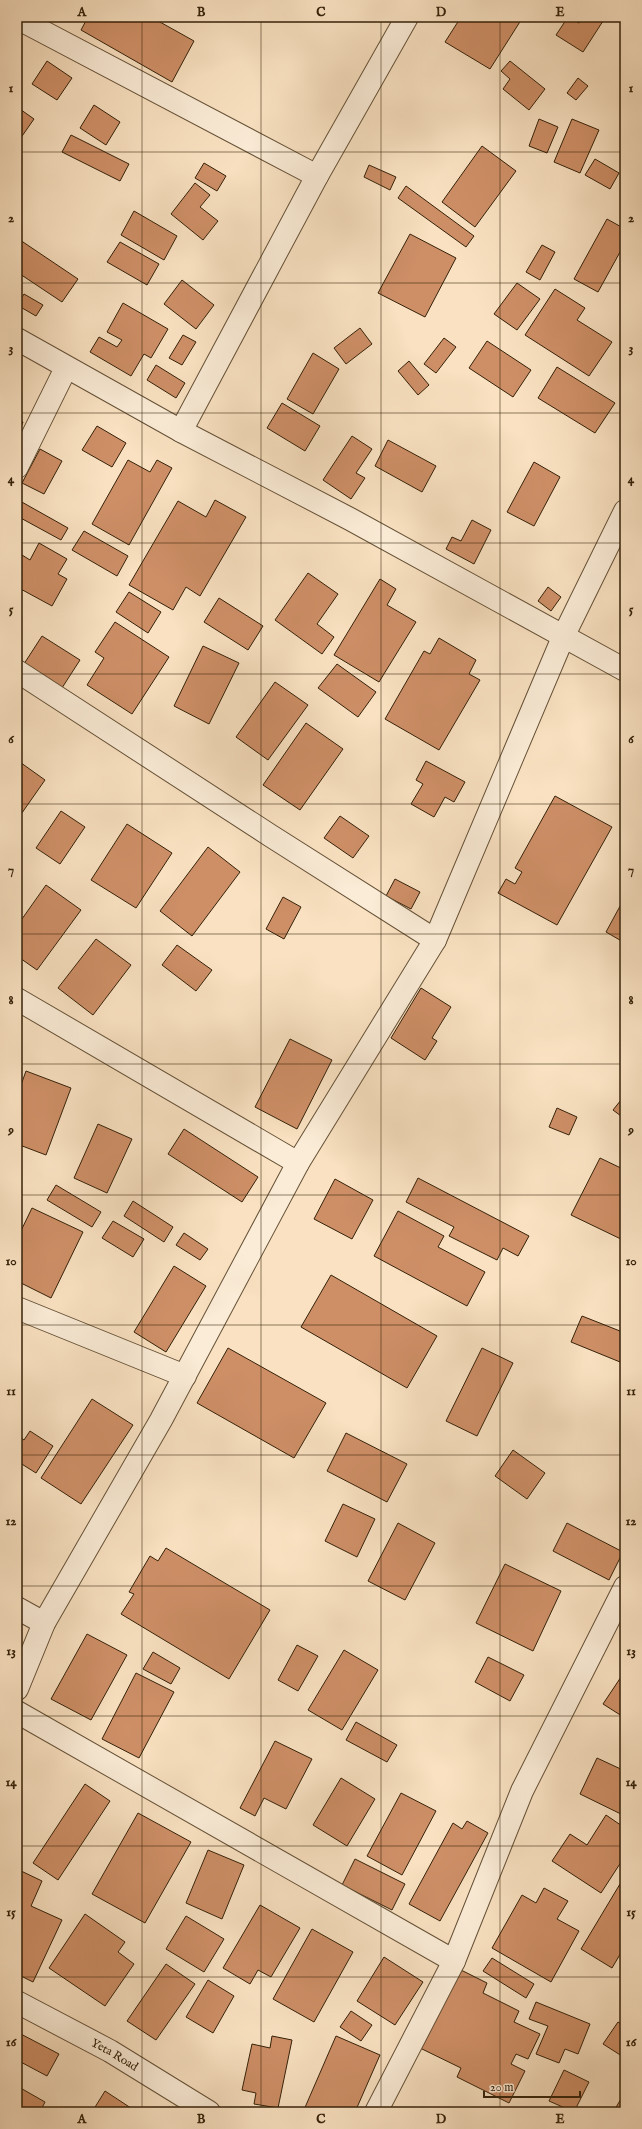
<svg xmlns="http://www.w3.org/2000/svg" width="642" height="2129" font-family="'IM FELL English',serif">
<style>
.building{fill:#ce8f67;stroke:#342109}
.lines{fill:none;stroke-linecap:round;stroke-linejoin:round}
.minor-casing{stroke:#655137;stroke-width:24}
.minor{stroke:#fbecd7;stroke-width:22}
.grid{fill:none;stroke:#342109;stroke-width:1;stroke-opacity:0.55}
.labels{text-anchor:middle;stroke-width:3;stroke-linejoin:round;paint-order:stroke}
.street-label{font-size:12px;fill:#342109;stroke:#fbecd7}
.neatline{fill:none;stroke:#342109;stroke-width:1.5}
.grid-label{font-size:13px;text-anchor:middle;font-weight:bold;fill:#342109}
</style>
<rect width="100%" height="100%" fill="#f9e1c1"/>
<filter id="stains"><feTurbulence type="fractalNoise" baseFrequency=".005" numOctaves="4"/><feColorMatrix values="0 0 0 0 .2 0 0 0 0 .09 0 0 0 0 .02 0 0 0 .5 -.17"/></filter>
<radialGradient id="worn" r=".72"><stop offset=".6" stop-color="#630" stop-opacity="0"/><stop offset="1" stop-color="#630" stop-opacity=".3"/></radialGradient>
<path class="building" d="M88 17H151L194 41 172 82 81 30Z
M461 17H523L490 69 445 42Z
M568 17 579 23 583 17 605 18 583 52 556 35Z
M47 61 72 78 57 100 32 84Z
M510 61 545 89 529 110 503 89 510 79 501 71Z
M578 78 588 86 576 100 567 93Z
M94 105 120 122 106 145 80 128Z
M17 107 34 119 20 139 17 137Z
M539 119 558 127 547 153 529 146Z
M572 119 599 130 580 173 554 162Z
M71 135 129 164 120 181 62 152Z
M482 146 516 171 475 227 442 202Z
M595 159 619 173 610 189 585 175Z
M204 163 226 176 217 191 195 178Z
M369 165 396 177 390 190 364 177Z
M195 183 210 195 200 207 218 221 203 240 171 214Z
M406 186 474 236 466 247 398 198Z
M134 211 177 236 164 260 121 235Z
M607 219 625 229V243L598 292 574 279Z
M410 234 456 258 425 317 378 293Z
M20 240 78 279 62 302 17 272V245Z
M120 242 159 264 147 285 107 262Z
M542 245 555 252 540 280 526 272Z
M182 280 214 305 196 329 164 304Z
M517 283 540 299 517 330 494 314Z
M555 289 585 308 577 320 612 342 589 376 525 335Z
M24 294 43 305 36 316 17 305Z
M123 303 168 329 151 358 144 354 131 376 90 352 99 337 117 347 122 340 107 332Z
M360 328 372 344 346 364 334 348Z
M183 335 196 342 182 365 169 358Z
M444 338 456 347 436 373 424 364Z
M487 341 531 370 513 397 469 368Z
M313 353 339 369 313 414 287 399Z
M409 361 429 385 418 395 398 371Z
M156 365 185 383 176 398 147 380Z
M557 367 615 403 595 433 538 398Z
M282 403 320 426 305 451 267 428Z
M17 419 23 422 17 436Z
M97 426 126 443 112 467 82 450Z
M352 436 372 449 356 473 365 478 351 499 323 480Z
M388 440 436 466 422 492 375 466Z
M40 449 62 461 44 494 22 483Z
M128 460 150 472 157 460 172 468 129 545 92 524Z
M534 462 560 477 534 526 507 512Z
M215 500 246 517 200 596 186 587 173 610 129 585 178 501 206 517Z
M20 501 68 528 61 540 17 516V507Z
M472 520 491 530 474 564 446 549 452 537 461 541Z
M84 531 128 556 117 576 72 550Z
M39 543 67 559 58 574 67 579 52 606 17 587V565L22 555 30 560Z
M308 573 338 594 317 624 334 637 322 654 275 620Z
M380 579 396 589 387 605 416 622 379 682 334 655Z
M548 587 561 597 551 611 538 601Z
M129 592 161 612 148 633 116 612Z
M219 598 263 626 248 650 204 622Z
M115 622 169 657 132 714 87 685 104 658 95 652Z
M42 636 80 660 60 691 22 667Z
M439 638 476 660 469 674 480 680 439 750 385 719 424 651 430 654Z
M203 646 239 663 209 724 174 706Z
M337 664 376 692 358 717 318 688Z
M275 682 308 705 268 760 236 737Z
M306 723 343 749 300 810 263 785Z
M17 760 45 780 17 820Z
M426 761 465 782 454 802 445 797 434 817 411 804 423 784 416 780Z
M555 796 612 827 557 925 498 893 506 879 515 884 522 872 515 868Z
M61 811 85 827 60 864 36 848Z
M340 816 369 836 353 858 324 838Z
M127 824 172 853 136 908 91 880Z
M208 847 240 872 192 936 160 911Z
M395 879 420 892 411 909 386 896Z
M46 885 81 910 37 970 17 956V926Z
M283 897 301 907 284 939 266 929Z
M625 897V943L606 932Z
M96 939 131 965 93 1015 58 988Z
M177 945 212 970 196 991 162 965Z
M421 988 451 1007 432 1038 437 1041 425 1060 391 1038Z
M290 1039 332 1060 297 1129 255 1107Z
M26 1071 71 1088 46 1155 17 1144V1096Z
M625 1095V1119L613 1110Z
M557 1108 577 1117 569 1135 549 1127Z
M98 1124 132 1139 107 1193 74 1178Z
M184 1129 258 1177 242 1202 168 1154Z
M600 1158 625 1170V1241L571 1215Z
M418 1178 529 1236 518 1256 503 1248 497 1260 449 1236 454 1227 406 1202Z
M335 1179 373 1200 352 1239 314 1219Z
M56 1185 101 1212 92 1227 47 1200Z
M133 1201 173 1227 164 1242 124 1216Z
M32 1208 83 1232 51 1298 17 1281V1239Z
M398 1211 444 1236 438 1247 485 1272 467 1306 374 1256Z
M113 1221 144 1239 133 1257 102 1238Z
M184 1233 208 1249 200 1260 176 1245Z
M174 1266 206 1286 166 1352 134 1332Z
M331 1275 437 1336 407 1388 301 1327Z
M582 1316 625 1333V1364L571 1342Z
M228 1348 326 1403 294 1458 197 1403Z
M482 1348 513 1363 477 1436 446 1421Z
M92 1399 133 1425 81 1504 41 1478Z
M30 1431 53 1446 36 1473 17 1461V1435L24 1440Z
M346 1433 407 1464 387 1502 327 1471Z
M513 1450 545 1473 527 1499 495 1476Z
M343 1504 375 1519 357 1557 325 1541Z
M398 1523 435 1543 405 1600 368 1581Z
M567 1523 623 1552 609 1580 553 1551Z
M166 1548 270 1610 229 1679 121 1614 134 1594 129 1592 150 1556 158 1561Z
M505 1564 561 1591 533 1651 476 1623Z
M87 1634 127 1655 91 1720 51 1699Z
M297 1645 318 1656 298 1691 278 1680Z
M344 1650 378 1670 342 1730 308 1710Z
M153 1652 180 1668 171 1684 143 1669Z
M488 1657 524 1675 510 1701 475 1682Z
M625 1671V1718L603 1704Z
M136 1673 174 1692 139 1758 102 1739Z
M356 1722 397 1745 387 1762 346 1740Z
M275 1741 312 1759 286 1809 264 1798 255 1816 240 1808Z
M597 1758 625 1771V1816L580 1794Z
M341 1778 375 1799 347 1846 313 1825Z
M85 1784 110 1801 58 1880 33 1863Z
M401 1793 436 1811 402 1875 367 1856Z
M138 1813 191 1842 145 1923 92 1894Z
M606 1815 625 1828V1856L601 1893 552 1861 570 1834 587 1845Z
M467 1821 488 1833 440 1921 409 1904 453 1823 462 1829Z
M208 1850 244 1865 222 1919 186 1903Z
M355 1859 405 1884 392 1910 342 1885Z
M19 1870 42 1881 31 1906 62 1920 33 1982 17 1974V1873Z
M620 1884 625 1887V1946L612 1968 581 1949Z
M544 1888 568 1901 557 1919 579 1931 551 1982 492 1948 522 1895 536 1903Z
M260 1905 300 1928 271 1977 258 1970 250 1984 223 1968Z
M85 1914 125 1942 118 1952 134 1964 105 2006 49 1968Z
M186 1916 224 1939 204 1972 166 1949Z
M312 1929 353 1952 314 2022 273 1999Z
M384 1957 423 1982 395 2025 357 2001Z
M492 1958 534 1984 526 1998 483 1971Z
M166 1964 195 1984 156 2040 127 2021Z
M459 1969 487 1983 483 1993 519 2011 514 2022 540 2034 528 2059 516 2054 511 2064 525 2071 509 2103 457 2077 461 2068 420 2048Z
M208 1980 234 1996 213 2033 186 2017Z
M536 2002 590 2024 578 2054 565 2049 559 2063 536 2054 548 2026 529 2019Z
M351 2011 372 2025 361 2041 340 2027Z
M618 2022 625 2026V2058L603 2044Z
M17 2032 59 2054 47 2076 17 2060Z
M272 2036 292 2040 278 2108 254 2104 256 2093 242 2090 252 2044 270 2048Z
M336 2036 380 2055 355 2112H303Z
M564 2070 589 2082 574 2112 549 2101Z
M17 2086 45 2102 40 2112H17Z
M105 2091 137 2112H92Z
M625 2092V2112H621L615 2109Z"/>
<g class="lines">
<defs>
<g id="minor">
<path d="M17 18 317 176"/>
<path d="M17 339 181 431 350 519 625 670"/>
<path d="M181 431 317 176 407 17"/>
<path d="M17 467 66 368"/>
<path d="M17 671 271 836 435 940"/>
<path d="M17 999 298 1163"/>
<path d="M17 1308 185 1376"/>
<path d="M17 1608 44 1623"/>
<path d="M17 1689 44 1623 161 1420 298 1163 435 940 564 635 625 511"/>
<path d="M17 1712 454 1961"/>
<path id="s1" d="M17 2002 110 2051 209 2112"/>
<path d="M376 2112 454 1961 522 1791 625 1587"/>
</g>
</defs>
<use href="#minor" class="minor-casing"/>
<use href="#minor" class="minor"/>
</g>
<path class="grid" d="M142 17V2112M261 17V2112M381 17V2112M500 17V2112M17 152H625M17 283H625M17 413H625M17 543H625M17 674H625M17 804H625M17 934H625M17 1064H625M17 1195H625M17 1325H625M17 1455H625M17 1586H625M17 1716H625M17 1846H625M17 1977H625"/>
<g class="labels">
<g class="street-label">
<text dy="4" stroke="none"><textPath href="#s1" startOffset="111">Yeta Road</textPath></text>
</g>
</g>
<rect width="642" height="2129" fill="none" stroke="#f9e1c1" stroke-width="44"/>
<path d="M484 2091v6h96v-6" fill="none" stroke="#342109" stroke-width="2"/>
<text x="490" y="2091" font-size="12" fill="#342109" stroke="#fbecd7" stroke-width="3" paint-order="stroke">20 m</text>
<rect x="22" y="22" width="598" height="2085" class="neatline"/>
<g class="grid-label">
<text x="82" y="16">A</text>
<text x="201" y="16">B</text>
<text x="321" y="16">C</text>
<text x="441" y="16">D</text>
<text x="560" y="16">E</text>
<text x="11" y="92">1</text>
<text x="631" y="92">1</text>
<text x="11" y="222">2</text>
<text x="631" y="222">2</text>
<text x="11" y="352">3</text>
<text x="631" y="352">3</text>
<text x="11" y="483">4</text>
<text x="631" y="483">4</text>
<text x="11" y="613">5</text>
<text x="631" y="613">5</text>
<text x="11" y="743">6</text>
<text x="631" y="743">6</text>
<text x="11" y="874">7</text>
<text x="631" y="874">7</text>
<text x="11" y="1004">8</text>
<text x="631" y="1004">8</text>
<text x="11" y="1134">9</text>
<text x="631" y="1134">9</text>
<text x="11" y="1265">10</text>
<text x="631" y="1265">10</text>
<text x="11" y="1395">11</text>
<text x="631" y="1395">11</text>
<text x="11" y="1525">12</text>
<text x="631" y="1525">12</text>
<text x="11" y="1655">13</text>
<text x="631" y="1655">13</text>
<text x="11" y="1786">14</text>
<text x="631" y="1786">14</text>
<text x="11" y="1916">15</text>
<text x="631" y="1916">15</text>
<text x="11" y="2046">16</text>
<text x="631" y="2046">16</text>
<text x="82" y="2123">A</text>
<text x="201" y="2123">B</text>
<text x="321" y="2123">C</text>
<text x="441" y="2123">D</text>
<text x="560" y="2123">E</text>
</g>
<rect width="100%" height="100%" filter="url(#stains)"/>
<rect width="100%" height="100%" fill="url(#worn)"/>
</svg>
